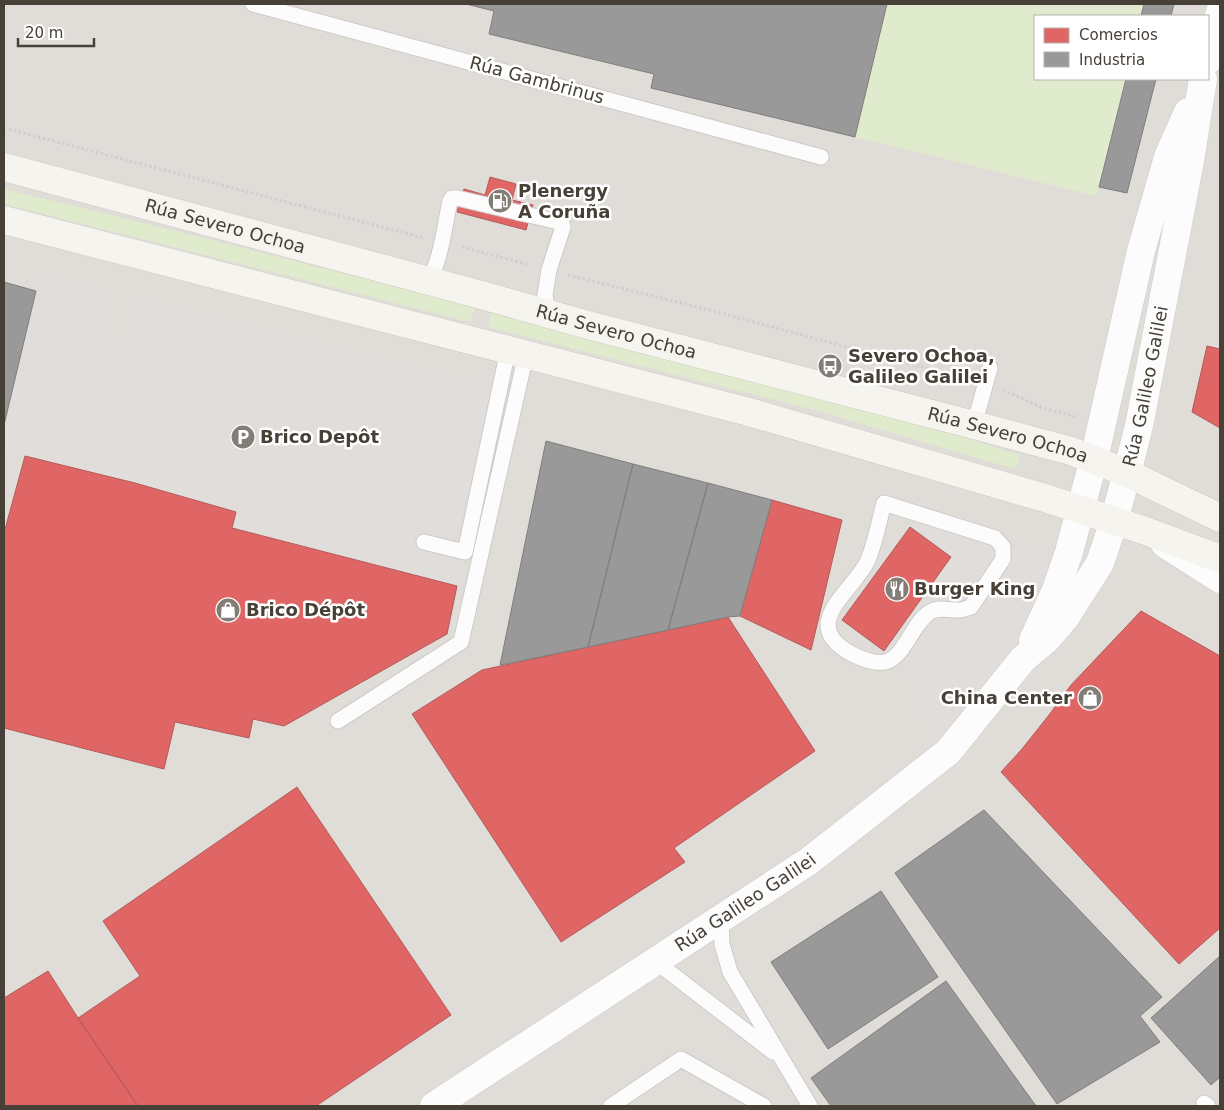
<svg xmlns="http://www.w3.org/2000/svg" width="1224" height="1110" font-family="'DejaVu Sans',sans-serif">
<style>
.industrial{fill:#e0ddd9;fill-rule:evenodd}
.green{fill:#e0eacc}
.parking{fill:#e0dddb}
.shops{fill:#e06666;stroke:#b25b58}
.industry{fill:#999;stroke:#807e7c}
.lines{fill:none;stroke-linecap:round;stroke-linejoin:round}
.service-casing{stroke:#cdcac7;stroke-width:17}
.minor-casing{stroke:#cdcac7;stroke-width:29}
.secondary-casing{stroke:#cfcbc2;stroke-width:29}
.path{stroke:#d1cecc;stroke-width:3;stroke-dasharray:2.5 2.5;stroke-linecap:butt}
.service{stroke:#fdfcfc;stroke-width:15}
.minor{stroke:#fdfcfc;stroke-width:28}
.secondary{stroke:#f6f4ef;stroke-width:28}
.labels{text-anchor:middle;stroke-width:5;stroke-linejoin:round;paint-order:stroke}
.street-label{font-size:18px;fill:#474037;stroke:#fff}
.poi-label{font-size:18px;font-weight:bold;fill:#474037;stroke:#fff;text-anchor:start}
</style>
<rect width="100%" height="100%" fill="#f0eeeb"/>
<path class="industrial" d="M4 4H1220V1106H4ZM1035 16H1208V79H1035Z"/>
<path class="green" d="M887 4H1144L1141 16H1035V79H1126L1096 196 855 137Z
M4 189 180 232 475 307 470 322 4 204Z
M492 312 918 423 1020 455 1015 469 811 409 488 327Z"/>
<path class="parking" d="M40 277 105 293 96 333 120 339 128 340 138 300 494 388 453 549 457 586 232 528 235 512 4 449V425Z
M913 517 1052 560 1050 576 1022 634 986 684 949 725 913 707 928 688 884 651 951 558 910 527Z"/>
<path class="shops" d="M490 177 516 184 512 200 533 205 526 230 457 212 464 189 485 195Z
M1207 346 1220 349V428L1192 412Z
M25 456 135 483 236 512 232 528 457 586 447 634 284 726 253 719 249 738 175 722 164 769 4 728V533Z
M772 500 842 520 811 650 740 616Z
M910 527 951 557 884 651 842 620Z
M1141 611 1220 656V928L1179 964 1001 772 1022 749 1049 715 1071 685Z
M728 617 815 751 674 848 685 862 561 942 412 714 482 670Z
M297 787 451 1015 316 1106H138L78 1018 140 976 103 921Z
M48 971 78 1018 138 1106H4V998Z"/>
<path class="industry" d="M466 4H887L855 137 651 88 654 74 489 34 494 11Z
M1144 4H1174L1171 16H1141Z
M1126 79H1156L1127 193 1099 187Z
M4 282 36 291 4 425Z
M546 441 633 464 588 647 500 665Z
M633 464 708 483 668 630 588 647Z
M708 483 772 500 740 616 728 617 668 630Z
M984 810 1162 997 1140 1016 1160 1042 1057 1104 895 873Z
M881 891 938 977 828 1049 771 962Z
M1220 956V1077L1211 1085 1151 1018Z
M946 981 1036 1106H831L811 1078Z"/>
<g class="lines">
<defs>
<path id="service" d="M253 4 821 157
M428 282C442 257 444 228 450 201L452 198H457L559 222 562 223 563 227 549 270 545 295 548 314
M974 425 990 368
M884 503 995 538 1003 547V559L971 607C967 608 963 610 960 610 949 611 940 606 930 612 912 623 905 657 885 662 875 664 860 658 852 654 797 625 852 592 867 562 875 545 879 521 884 503Z
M424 542 465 552 508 350
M338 721 461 642 526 354
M721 918 722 944 730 972 810 1106
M655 961 773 1052
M1204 1103 1208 1106
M611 1106 681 1059 764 1106"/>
<g id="minor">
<path d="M1208 60 1220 12"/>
<path d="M1165 544 1220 579"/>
<path d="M1033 640 1056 590 1069 552 1094 459 1141 251 1168 157 1188 112"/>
<path id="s1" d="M434 1106 809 861 948 752 1023 659 1047 639 1065 618 1100 563 1114 521 1127 473 1139 426 1190 161 1203 79"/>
</g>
<g id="secondary">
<path id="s2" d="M4 167 485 296 584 324 974 425 1071 451 1127 473 1220 518"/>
<path d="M4 220 749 412 1045 498 1143 530 1220 559"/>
</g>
</defs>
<use href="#service" class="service-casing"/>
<use href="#minor" class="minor-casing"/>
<use href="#secondary" class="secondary-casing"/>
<path class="path" d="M4 128 424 238
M462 247 530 265
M568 275 698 307 966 379
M1003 390 1043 408 1077 417"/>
<use href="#service" class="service"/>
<use href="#minor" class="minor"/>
<use href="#secondary" class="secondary"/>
</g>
<defs>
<symbol id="fuel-disc" viewBox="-11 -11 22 22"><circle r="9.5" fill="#827d76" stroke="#fff"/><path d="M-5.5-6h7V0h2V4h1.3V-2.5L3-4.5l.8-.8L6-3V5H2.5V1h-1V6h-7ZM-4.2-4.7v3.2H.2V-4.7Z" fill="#fff"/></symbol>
<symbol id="bus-disc" viewBox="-11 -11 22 22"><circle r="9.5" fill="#827d76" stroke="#fff"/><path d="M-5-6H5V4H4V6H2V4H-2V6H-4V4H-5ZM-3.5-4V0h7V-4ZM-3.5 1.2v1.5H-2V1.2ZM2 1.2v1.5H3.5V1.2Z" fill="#fff"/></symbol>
<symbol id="parking-disc" viewBox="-11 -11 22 22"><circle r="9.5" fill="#827d76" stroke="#fff"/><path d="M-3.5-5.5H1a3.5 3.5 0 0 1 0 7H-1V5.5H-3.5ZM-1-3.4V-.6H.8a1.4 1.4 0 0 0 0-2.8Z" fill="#fff"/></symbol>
<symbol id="restaurant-disc" viewBox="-11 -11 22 22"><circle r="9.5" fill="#827d76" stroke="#fff"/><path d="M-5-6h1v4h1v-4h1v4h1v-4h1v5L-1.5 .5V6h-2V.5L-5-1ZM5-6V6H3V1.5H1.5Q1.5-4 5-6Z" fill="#fff"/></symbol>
<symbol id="shop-disc" viewBox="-11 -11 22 22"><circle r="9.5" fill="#827d76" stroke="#fff"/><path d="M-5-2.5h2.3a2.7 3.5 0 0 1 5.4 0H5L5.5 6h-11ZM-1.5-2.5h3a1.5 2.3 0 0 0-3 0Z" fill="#fff"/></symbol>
</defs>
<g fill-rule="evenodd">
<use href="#fuel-disc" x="486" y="187" width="28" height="28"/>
<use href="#bus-disc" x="816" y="352" width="28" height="28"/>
<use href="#parking-disc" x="229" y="423" width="28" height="28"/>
<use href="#restaurant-disc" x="883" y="575" width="28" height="28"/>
<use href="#shop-disc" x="214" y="596" width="28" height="28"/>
<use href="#shop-disc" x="1076" y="684" width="28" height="28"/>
</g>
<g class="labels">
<g class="street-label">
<text transform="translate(537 80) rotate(15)" y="6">Rúa Gambrinus</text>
<text dy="6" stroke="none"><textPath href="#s2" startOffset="229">Rúa Severo Ochoa</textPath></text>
<text dy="6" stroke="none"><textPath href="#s2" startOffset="634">Rúa Severo Ochoa</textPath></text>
<text dy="6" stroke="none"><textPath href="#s1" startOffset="1051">Rúa Galileo Galilei</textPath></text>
<text dy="6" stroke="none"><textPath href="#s2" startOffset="1039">Rúa Severo Ochoa</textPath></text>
<text dy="6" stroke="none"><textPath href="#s1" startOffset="372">Rúa Galileo Galilei</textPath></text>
</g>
<g class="poi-label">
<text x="518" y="197">Plenergy<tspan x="518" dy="21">A Coruña</tspan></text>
<text x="848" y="362">Severo Ochoa,<tspan x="848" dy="21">Galileo Galilei</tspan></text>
<text x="260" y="443">Brico Depôt</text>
<text x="914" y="595">Burger King</text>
<text x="246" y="616">Brico Dépôt</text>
<text x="1072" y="704" text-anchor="end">China Center</text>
</g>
</g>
<rect width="1224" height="1110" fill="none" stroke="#474037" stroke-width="10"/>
<rect x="1034" y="15" width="175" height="65" fill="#ffffff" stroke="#b5b3af"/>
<rect x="1044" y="28" width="25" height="15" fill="#e06666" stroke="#b5b3af"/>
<text x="1079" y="40" font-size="15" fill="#474037">Comercios</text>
<rect x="1044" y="52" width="25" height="15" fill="#999999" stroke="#b5b3af"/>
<text x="1079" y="65" font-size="15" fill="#474037">Industria</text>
<path d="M18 38v8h76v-8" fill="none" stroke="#474037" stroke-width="2.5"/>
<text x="25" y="38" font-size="15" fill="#474037" stroke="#ffffff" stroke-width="4" paint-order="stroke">20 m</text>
</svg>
